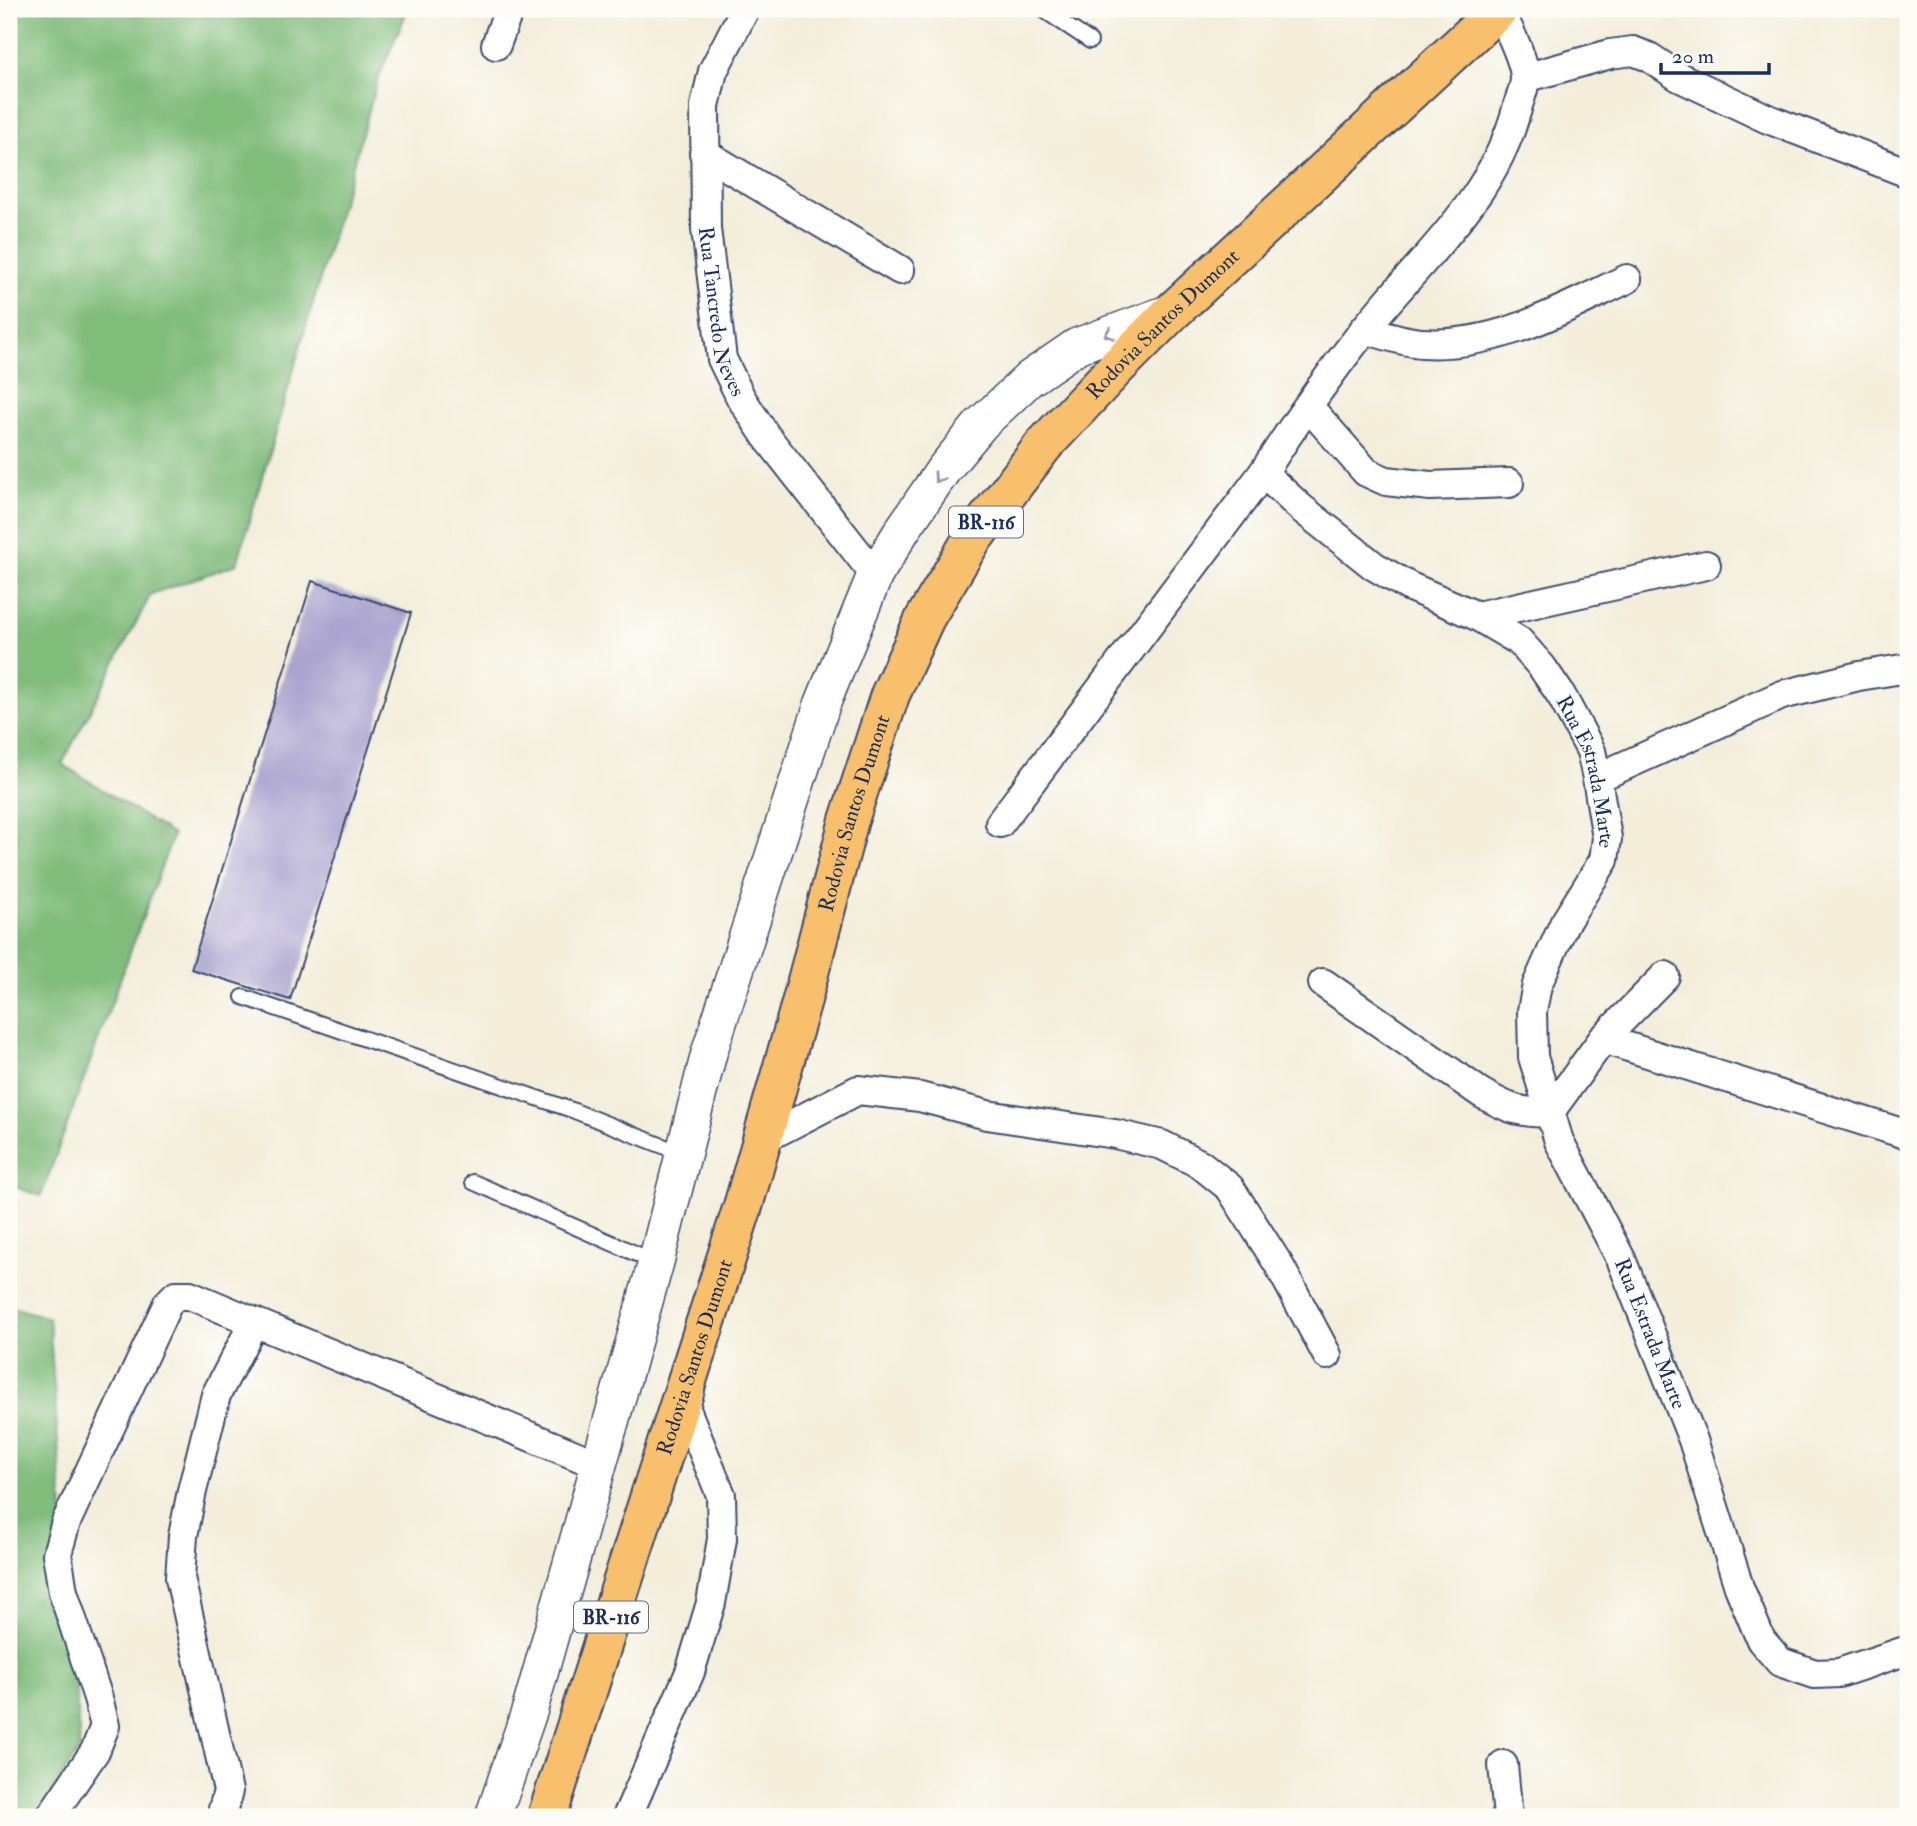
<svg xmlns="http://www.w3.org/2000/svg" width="1917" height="1826" font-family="'IM FELL Double Pica',serif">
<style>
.forest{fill:#80bc7a;stroke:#4e766c;stroke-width:2}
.building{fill:#aba4d0}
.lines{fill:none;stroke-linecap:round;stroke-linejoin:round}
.service-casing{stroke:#3b4c70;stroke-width:18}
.minor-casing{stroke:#3b4c70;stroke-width:32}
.tertiary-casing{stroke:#3b4c70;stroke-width:38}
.trunk-casing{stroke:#3b4c70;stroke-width:42}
.service{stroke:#fff;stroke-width:14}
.minor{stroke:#fff;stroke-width:28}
.tertiary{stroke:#fff;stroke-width:35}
.trunk{stroke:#f8bf6c;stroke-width:38}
.oneway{stroke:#8d97ae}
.labels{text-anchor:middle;stroke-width:5;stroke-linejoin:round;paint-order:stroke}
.shield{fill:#fdfcf7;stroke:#5f6c8c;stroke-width:2}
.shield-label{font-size:19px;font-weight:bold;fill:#1b2f5e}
.street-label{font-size:21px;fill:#1b2f5e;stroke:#fdfcf7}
</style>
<rect width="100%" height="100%" fill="#fdfcf7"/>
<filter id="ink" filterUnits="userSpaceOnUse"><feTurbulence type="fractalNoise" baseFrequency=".0143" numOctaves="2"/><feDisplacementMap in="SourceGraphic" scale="14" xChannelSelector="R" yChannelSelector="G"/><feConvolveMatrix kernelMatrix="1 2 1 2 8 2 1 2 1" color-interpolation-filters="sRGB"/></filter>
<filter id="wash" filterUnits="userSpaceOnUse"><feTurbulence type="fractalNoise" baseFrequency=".00686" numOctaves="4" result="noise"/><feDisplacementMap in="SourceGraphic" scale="28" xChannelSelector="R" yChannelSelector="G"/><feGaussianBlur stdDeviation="1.57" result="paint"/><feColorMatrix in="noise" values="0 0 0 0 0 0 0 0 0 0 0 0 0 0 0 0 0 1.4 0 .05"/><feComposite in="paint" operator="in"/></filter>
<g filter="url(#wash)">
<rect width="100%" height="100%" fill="#f3edd9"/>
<path class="forest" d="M9 9H408L378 79 237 564 151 594 62 764 173 835 41 1196 9 1185Z
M9 1306 49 1318 80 1748 35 1817H9Z"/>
<g id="blocks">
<path class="building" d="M312 581 411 613 290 1000 191 969Z"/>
</g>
</g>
<g filter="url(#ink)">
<use href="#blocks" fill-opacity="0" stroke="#3b4c70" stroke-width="2"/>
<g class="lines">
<defs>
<path id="service" d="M1042 9 1090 41
M243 997 572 1110 683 1154
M473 1182 655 1262"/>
<g id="minor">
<path id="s1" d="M745 9 713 71 705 106 706 229 722 359 741 398 766 436 875 575"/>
<path id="s2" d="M1499 9C1507 26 1525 60 1525 78 1525 88 1519 100 1517 109 1492 201 1421 258 1364 330 1328 376 1294 424 1263 473L1301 508 1374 566 1408 586 1477 616 1519 641 1542 667 1561 695 1591 751 1597 778 1607 838 1604 860 1564 924 1537 985 1532 1011 1533 1057 1559 1141 1621 1259 1693 1440 1739 1587 1761 1640 1780 1662 1815 1674 1839 1673 1908 1650"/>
<path d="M496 45 509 9"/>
<path d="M1525 78 1610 54 1633 51 1649 57 1679 77 1768 119 1908 173"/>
<path d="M704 153 900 270"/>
<path d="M1364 329C1383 334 1403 342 1422 343 1496 348 1563 309 1627 279"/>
<path d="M1308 406 1366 472 1386 481 1430 486 1509 483"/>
<path d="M1477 616 1706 565"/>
<path d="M1597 778 1782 695 1859 676 1908 668"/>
<path d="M1000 823 1263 473"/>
<path d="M1323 983 1481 1093C1509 1109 1517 1112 1549 1113L1603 1039 1665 976"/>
<path d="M1603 1039 1908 1135"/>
<path d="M761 1140 858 1090 920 1097 987 1115 1115 1134 1162 1145 1200 1164 1230 1188 1279 1265 1327 1355"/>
<path d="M1503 1765 1508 1817"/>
<path d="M50 1817 95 1751 105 1726 98 1698 63 1592 57 1554 66 1522 168 1303 176 1295H190L254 1322"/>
<path d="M221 1817 228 1791 180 1578 183 1536 192 1491 216 1395 254 1322 599 1465"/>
<path d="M627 1817 690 1672 711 1603 722 1539 721 1495 685 1407 690 1390"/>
</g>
<path id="tertiary" d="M493 1817 530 1709 656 1262 709 1053 822 705 875 575 903 529 944 469 981 424 1029 379 1077 346 1173 311"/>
<g id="trunk">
<path id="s3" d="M547 1817 744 1203 802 1000 849 820 890 695 925 618 971 541 1043 446 1116 368 1173 311 1499 9"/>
</g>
</defs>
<use href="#service" class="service-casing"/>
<use href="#minor" class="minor-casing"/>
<use href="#tertiary" class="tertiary-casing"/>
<use href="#trunk" class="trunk-casing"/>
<use href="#service" class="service"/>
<use href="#minor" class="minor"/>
<use href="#tertiary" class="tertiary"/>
<use href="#trunk" class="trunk"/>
</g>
<defs><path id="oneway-chevron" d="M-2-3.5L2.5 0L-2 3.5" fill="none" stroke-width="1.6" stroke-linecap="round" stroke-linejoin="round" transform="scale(1.75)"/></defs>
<g class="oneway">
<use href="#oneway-chevron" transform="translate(1109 334) rotate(160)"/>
<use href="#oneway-chevron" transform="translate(938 478) rotate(124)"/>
</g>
</g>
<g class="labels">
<g class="shield">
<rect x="949" y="506.5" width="74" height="31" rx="5"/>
<rect x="574" y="1601.5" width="74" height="31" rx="5"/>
</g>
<g class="shield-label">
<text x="986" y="529">BR-116</text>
<text x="611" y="1624">BR-116</text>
</g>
<g class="street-label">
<text dy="7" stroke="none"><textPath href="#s1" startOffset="313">Rua Tancredo Neves</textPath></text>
<text dy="7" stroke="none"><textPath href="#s3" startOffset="1638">Rodovia Santos Dumont</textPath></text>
<text dy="7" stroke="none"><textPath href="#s2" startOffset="1012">Rua Estrada Marte</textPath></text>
<text dy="7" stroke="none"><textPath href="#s3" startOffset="1050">Rodovia Santos Dumont</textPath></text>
<text dy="7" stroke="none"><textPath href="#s2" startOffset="1620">Rua Estrada Marte</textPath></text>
<text dy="7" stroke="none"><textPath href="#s3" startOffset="483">Rodovia Santos Dumont</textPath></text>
</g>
</g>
<rect width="1917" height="1826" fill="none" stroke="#fdfcf7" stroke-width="35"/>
<path d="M1661 63v10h108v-10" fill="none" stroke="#1b2f5e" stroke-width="3.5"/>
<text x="1672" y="63" font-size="21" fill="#1b2f5e" stroke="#fdfcf7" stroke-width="5" paint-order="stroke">20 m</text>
</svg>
